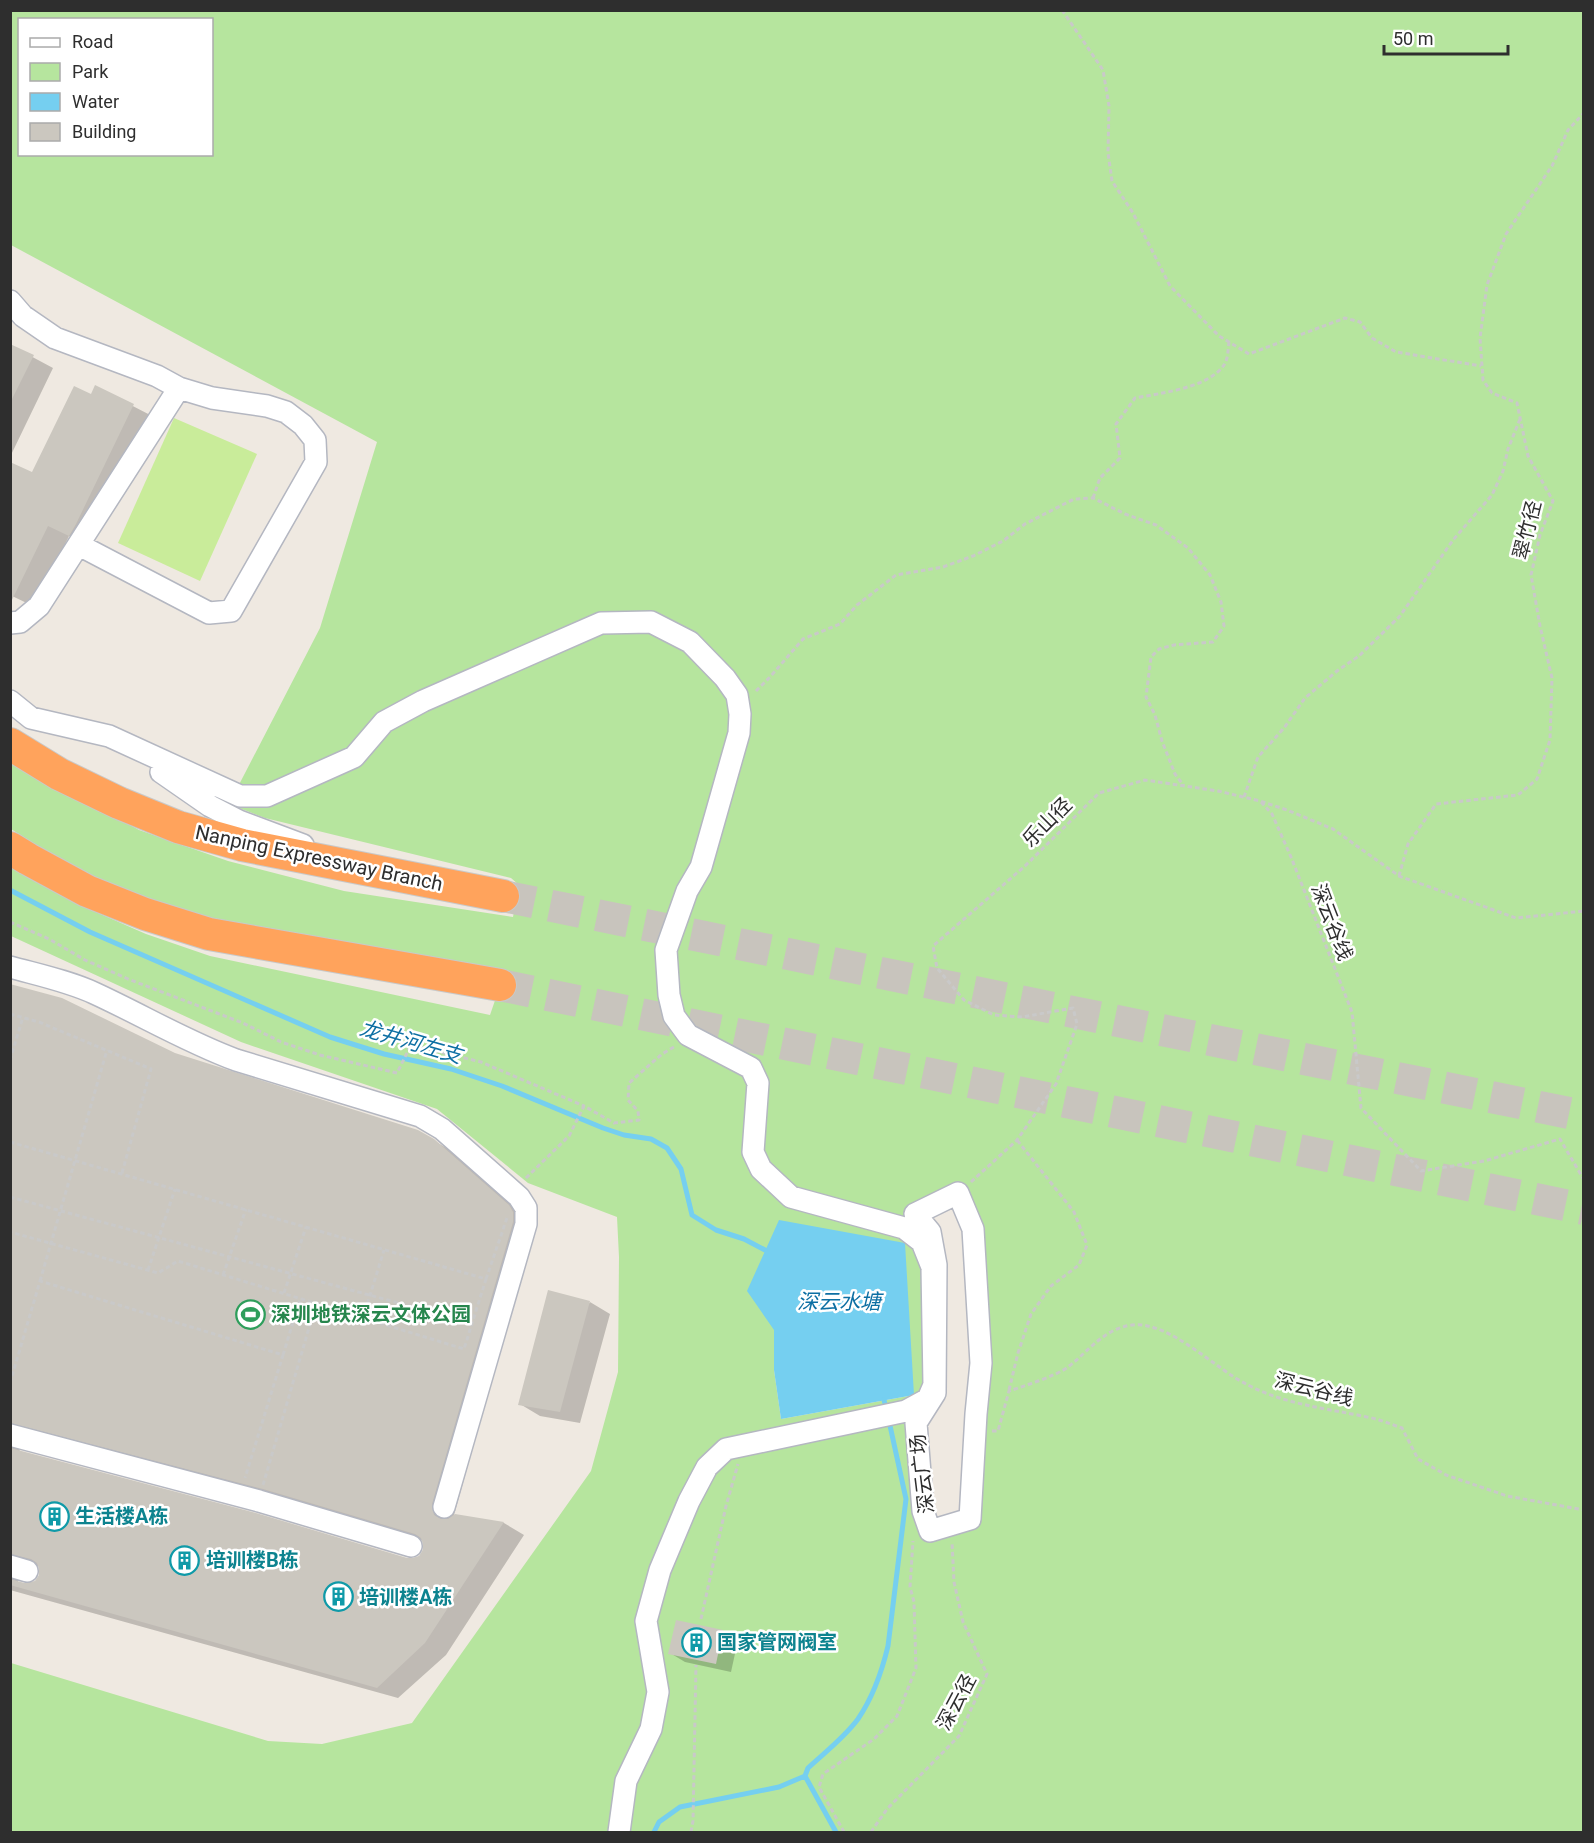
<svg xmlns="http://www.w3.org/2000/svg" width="1594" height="1843" font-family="Roboto,'Noto Sans SC',sans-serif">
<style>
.green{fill:#b6e59e;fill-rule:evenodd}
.pitch{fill:#c9ec9a}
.water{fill:#75cff0}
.shadow{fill:#0003;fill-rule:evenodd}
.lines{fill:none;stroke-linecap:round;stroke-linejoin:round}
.stream{stroke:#75cff0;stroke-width:5}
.building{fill:#cbc7bf}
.highway-tunnel{stroke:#c8c4bd;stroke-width:32;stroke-dasharray:32 16;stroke-linecap:butt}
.minor-casing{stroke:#b4b7c1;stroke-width:24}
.highway-casing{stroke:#c9c9c9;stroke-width:34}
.path{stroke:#c9c9c9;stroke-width:3;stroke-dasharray:4.5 3;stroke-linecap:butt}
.minor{stroke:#fff;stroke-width:21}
.highway{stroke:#ffa35c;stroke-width:32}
.labels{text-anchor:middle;stroke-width:5;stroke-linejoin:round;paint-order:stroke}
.street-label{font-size:20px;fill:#2e2e2e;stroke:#fff}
.leisure-label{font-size:20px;font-weight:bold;fill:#27864d;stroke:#fff;text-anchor:start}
.culture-label{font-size:20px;font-weight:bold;fill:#0d838f;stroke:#fff;text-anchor:start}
.water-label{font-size:21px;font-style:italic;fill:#0d6fa3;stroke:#fff}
</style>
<rect width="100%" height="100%" fill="#efe9e1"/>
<path class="green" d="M11 11H1583V1832H11V1663L268 1741 322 1744 412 1723 591 1471 618 1372 619 1257 617 1217 528 1183 437 1109 241 1042 11 936V862L89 909 146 934 210 956 490 1015 502 980 241 930 151 904 61 861 11 829V754L45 778 139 830 228 861 344 891 513 917 519 885 511 878 265 818 229 804 320 628 377 442 11 245ZM20 20H212V154H20ZM958 1194 981 1363 970 1519 930 1531 916 1423 935 1393 936 1265 915 1214ZM774 1330 914 1395 781 1419 774 1370Z"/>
<path class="pitch" d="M174 418 257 454 200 581 118 543Z"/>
<path class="water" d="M779 1220 905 1243 914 1395 781 1419 774 1370V1330L747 1291Z"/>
<path class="shadow" d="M10 345 53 368 10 457Z
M96 387 154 417 97 536 90 546 69 536 35 607 10 595 33 474 92 396Z
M10 986 174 1054 417 1131 455 1153 530 1219 533 1234 454 1515 504 1523 524 1535 446 1655 398 1698 10 1590ZM18 1445 285 1500 424 1541 425 1543 421 1556 407 1560 20 1452ZM27 1565 39 1566 41 1574 37 1581 31 1585 18 1582V1574Z
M590 1302 610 1314 580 1423 540 1416 520 1404Z
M723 1631 738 1640 731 1672 685 1662 670 1653Z"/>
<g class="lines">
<path class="stream" d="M10 890 90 932 330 1037 384 1054 451 1069 502 1086 603 1128 624 1135 651 1139 667 1148 681 1169 692 1215 716 1230 744 1239 765 1250
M884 1400 887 1412
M654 1832 659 1822 680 1807 779 1787 805 1776
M836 1832 805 1776 808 1768C824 1753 844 1738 858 1719 873 1697 882 1671 888 1646L906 1499 889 1421"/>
</g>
<path class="building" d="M10 344 34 355 10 403Z
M95 385 134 404 76 524 69 536 48 526 10 604V462L32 472 74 386 91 394Z
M10 984 62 998 175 1053 418 1130 434 1139 509 1205 513 1212V1222L432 1504 434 1515 441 1519H448L455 1514 504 1522 425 1643 377 1688 10 1585V1579L24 1583 35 1581 39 1575V1569L37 1563 31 1559 10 1554V1448L256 1513 407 1558H413L419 1556 423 1550V1544L421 1538 415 1534 263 1489 10 1423Z
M548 1290 590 1301 560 1412 518 1405Z
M676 1620 723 1630 716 1664 668 1654Z"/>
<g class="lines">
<path class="highway-tunnel" d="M503 896 1584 1116
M500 985 1584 1209"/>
<defs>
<path id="minor" d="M10 301 23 316 55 338 157 376 179 388 212 398 267 406 286 412 303 425 315 440 316 462 231 611 209 613 79 545
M10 623 20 622 39 606 179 388
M10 701 31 718 109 736 240 796H267L354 757 384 722 423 701 601 623 651 622 690 642 725 678 737 695 740 714 739 733 701 867 687 891 666 950 669 995 674 1016 688 1035 751 1068 758 1083 753 1152 761 1169 791 1197 904 1228 922 1242 932 1267 934 1385 928 1399 906 1411 726 1449 707 1467 689 1501 660 1570 646 1621 658 1692 651 1729 626 1781 619 1832
M161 772 210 806 239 821 303 845
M10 967C39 975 68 981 94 993 142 1015 187 1042 236 1060L420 1116 442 1129 519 1197 526 1208V1224L444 1507
M958 1193 973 1229 981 1363 976 1414 970 1519 930 1531 923 1511 916 1423 935 1393 936 1265 930 1232 915 1214Z
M10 1435 259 1501 411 1546
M10 1566 27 1571"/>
<path id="highway" d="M10 744 59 774 119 803 178 827 242 845 503 896
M10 848 28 859 87 891 145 914 209 934 500 985"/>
</defs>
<use href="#minor" class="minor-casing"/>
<use href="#highway" class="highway-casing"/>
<path class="path" d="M1062 10 1103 70 1109 106 1108 153 1112 181 1133 213 1170 286 1219 336 1249 354 1345 318 1360 322 1372 338 1396 352 1481 366
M1093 498 1100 478 1120 458 1116 424 1135 398C1161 393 1208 388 1224 365 1228 360 1228 349 1229 342
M756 691 770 677 803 639 840 624 857 605 896 575 943 567 973 556 1003 541 1025 524 1074 499 1093 498 1125 514 1156 525 1188 548 1210 575 1221 602 1224 626 1213 642 1174 645 1159 649 1151 657 1146 697 1155 715 1162 741 1175 774 1184 786
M1244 797 1258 757 1284 728 1305 698 1337 671 1359 656 1400 616 1453 540 1492 495 1503 471 1508 449 1520 419
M1261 802 1272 814 1291 857 1352 1012 1361 1108 1421 1171 1484 1161 1560 1139 1584 1180
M1399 876 1408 844 1436 804 1518 795 1537 779 1550 740 1552 678 1540 626 1531 575 1540 535 1553 501 1528 456 1517 403 1492 393 1483 380 1480 338 1487 285 1506 234 1552 166 1568 130 1584 113
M10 922 49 939 85 960 128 979 243 1023 281 1042 320 1055 397 1073 411 1045 481 1062 584 1106
M10 1014 39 1022 151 1069 122 1173
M10 1060 23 1017
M10 1142 486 1279 464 1349 178 1261 158 1273 10 1232
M526 1178 569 1136 584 1106 614 1123 639 1120 638 1111 628 1100 629 1083 662 1054 674 1047
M971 1182 1017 1140 1056 1084 1077 1024 1073 1008 1022 1017 994 1015 964 1000 937 968 933 946 1025 866 1099 793 1145 780 1218 791 1260 801 1287 810 1333 829 1399 876 1516 918 1584 911
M10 1197 472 1323
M148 1270 175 1189
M223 1275 246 1209
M486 1279 507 1218
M40 1281 107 1050
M284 1293 306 1227
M363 1318 384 1250
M283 1355 300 1299
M10 1383 40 1281 283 1355 245 1478
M1009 1390 1018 1353 1031 1314 1051 1286 1079 1265 1087 1245 1074 1212 1017 1140
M992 1431H998L1009 1391C1024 1386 1056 1376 1068 1367 1089 1351 1103 1329 1132 1325 1170 1321 1215 1369 1248 1385 1287 1405 1325 1408 1367 1417 1379 1419 1390 1424 1402 1428L1418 1459 1446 1475 1507 1496 1584 1510
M263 1485 316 1304
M701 1619 726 1506 738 1464
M691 1832 693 1821 696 1665
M844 1832 819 1787 823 1774 874 1739 897 1716 916 1668 914 1602 910 1587 913 1541
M871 1832 887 1809 959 1736 987 1674 963 1622 954 1582 952 1542"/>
<use href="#minor" class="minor"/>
<use href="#highway" class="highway"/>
</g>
<defs>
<symbol id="stadium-ring" viewBox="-11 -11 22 22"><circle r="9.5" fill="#fff" stroke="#2e9e5b" stroke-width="1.5"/><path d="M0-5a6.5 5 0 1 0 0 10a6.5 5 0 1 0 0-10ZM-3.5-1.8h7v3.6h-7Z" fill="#2e9e5b"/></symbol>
<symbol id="building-ring" viewBox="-11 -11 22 22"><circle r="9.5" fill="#fff" stroke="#0f9aa8" stroke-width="1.5"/><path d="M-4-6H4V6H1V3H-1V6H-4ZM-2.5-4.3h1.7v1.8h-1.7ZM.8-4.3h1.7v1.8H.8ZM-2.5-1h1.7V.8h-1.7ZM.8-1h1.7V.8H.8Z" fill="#0f9aa8"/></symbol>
</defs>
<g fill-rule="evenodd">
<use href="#stadium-ring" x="234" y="1298" width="33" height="33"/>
<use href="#building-ring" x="38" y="1500" width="33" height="33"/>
<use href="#building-ring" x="168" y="1544" width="33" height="33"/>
<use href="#building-ring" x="322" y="1580" width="33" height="33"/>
<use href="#building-ring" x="680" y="1626" width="33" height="33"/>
</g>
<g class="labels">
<g class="street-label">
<text transform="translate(1527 530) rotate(-76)" y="7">翠竹径</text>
<text transform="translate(1047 822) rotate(-45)" y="7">乐山径</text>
<text transform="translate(319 858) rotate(12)" y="7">Nanping Expressway Branch</text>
<text transform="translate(1332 922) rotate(69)" y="7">深云谷线</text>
<text transform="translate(1314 1389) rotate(14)" y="7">深云谷线</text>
<text transform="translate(922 1474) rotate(-97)" y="7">深云广场</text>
<text transform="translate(956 1702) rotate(-62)" y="7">深云径</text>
</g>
<g class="leisure-label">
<text x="271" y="1321">深圳地铁深云文体公园</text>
</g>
<g class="culture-label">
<text x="75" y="1523">生活楼A栋</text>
<text x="206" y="1567">培训楼B栋</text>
<text x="359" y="1604">培训楼A栋</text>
<text x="717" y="1649">国家管网阀室</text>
</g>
<g class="water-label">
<text transform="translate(411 1042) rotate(16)" y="7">龙井河左支</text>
<text x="839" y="1309">深云水塘</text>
</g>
</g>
<rect width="1594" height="1843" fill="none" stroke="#2e2e2e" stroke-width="24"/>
<rect x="18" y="18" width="195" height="138" fill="#ffffff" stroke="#ababab" stroke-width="1.5"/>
<rect x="30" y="38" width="30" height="9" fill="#ffffff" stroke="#ababab" stroke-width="1.5"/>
<text x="72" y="48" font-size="18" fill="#2e2e2e">Road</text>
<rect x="30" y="63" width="30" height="18" fill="#b6e59e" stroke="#ababab" stroke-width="1.5"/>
<text x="72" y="78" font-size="18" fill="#2e2e2e">Park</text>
<rect x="30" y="93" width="30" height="18" fill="#75cff0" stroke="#ababab" stroke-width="1.5"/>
<text x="72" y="108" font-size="18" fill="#2e2e2e">Water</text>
<rect x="30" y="123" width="30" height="18" fill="#cbc7bf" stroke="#ababab" stroke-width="1.5"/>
<text x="72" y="138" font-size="18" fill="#2e2e2e">Building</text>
<path d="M1384 45v9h124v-9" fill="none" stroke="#2e2e2e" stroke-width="3"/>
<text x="1393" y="45" font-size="18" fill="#2e2e2e" stroke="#ffffff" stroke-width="4.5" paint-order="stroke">50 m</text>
</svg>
